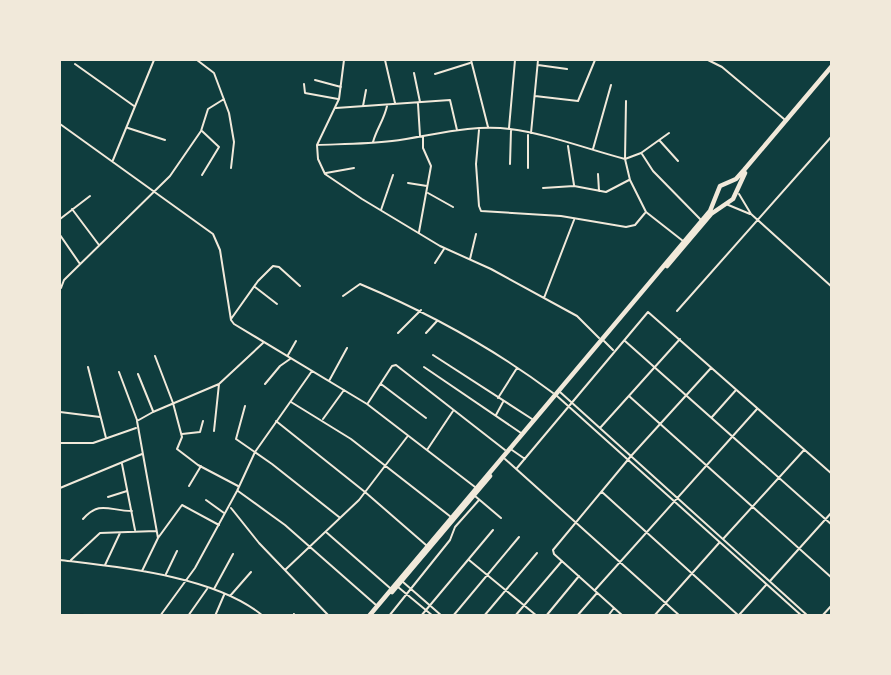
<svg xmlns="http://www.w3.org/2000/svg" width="891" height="675" font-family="Mulish,sans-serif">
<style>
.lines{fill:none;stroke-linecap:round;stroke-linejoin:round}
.river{stroke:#0a2a2b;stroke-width:4.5}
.minor{stroke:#f1e9da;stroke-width:2}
.trunk{stroke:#f1e9da;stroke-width:4.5}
</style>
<rect width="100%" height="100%" fill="#0f3d3e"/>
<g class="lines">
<path class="river" d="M80 616H83"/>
<path class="minor" d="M197 60 214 73 229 113 234 142 231 168
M344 60 339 99 317 145 318 159 325 174 362 199 440 246 491 269 577 316 599 338
M385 60 395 103
M471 60 488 127
M708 60 722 67 784 119
M75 64 134 106
M538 65 567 69
M414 73 420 102
M435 74 470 63
M315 80 341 87
M304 84 305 93 338 99
M535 96 578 101 595 60
M626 101 625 159 641 153 669 133
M418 104 420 136
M363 106 366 90
M336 108 450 100 457 130
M60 124 213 234 220 250 231 320 234 324 367 404 475 487
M128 128 165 140
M509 128 515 60
M479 130 476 164 479 206 481 211 561 216 626 227 635 225 645 213
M531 133 538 60
M528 135V168
M660 141 678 161
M373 142C377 128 384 120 387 106
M317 145C342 144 367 144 392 141 431 136 470 124 510 129 548 134 587 149 625 159L630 180 646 212 683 241
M568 146 574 185
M593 149 611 85
M642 154 653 171 701 220
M113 160 154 60
M510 164 511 130
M326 173 354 168
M598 174 599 191
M202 175 219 147 202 131
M408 183 427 186
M543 188 574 186 606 192 629 180
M428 193 453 207
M739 194 751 214 832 287
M726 204 750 214
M72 209 99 245
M381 210 393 175
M60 219 90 196
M419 232 431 166 423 148V136
M60 235 80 264
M470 259 476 234
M435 263 444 249
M255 287 277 304
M61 288 64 280 170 176 201 131 208 109 224 99
M343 296 360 284C429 313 493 348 553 393
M544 298 574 220
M677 311 832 136
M231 319 258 281 273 266 279 267 300 286
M398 333 421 310
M426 333 437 321
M604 341 613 350
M625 341 832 525
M288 355 296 341
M433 355 532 419
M155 356 173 403 182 437 177 449 198 465 238 486
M88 367 106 438
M424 367 521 433
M119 372 137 420
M138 374 153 411
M329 381 347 348
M265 384 280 366 290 359
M381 384 426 418
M560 392 808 616
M557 396 802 616
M629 396 832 578
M498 398 517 368
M291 402 351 439 451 517
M368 403 392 366 396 365 505 450
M245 406 236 439 272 464 339 517
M60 412 100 417
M496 415 503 402
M712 417 736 390
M323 419 344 390
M276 421 365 492 426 545
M600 428 680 339
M214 431 219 384
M182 434 200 432 203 421
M60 443H93L136 428
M427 450 453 411
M512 450 525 459
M505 459 680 616
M122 464 135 530
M517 468 648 312 832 474
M189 486 201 466
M60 488 142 454
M238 491 285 525 376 605
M602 492 739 616
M475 496 501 518
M108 497 127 491
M206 500 224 513
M231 508 259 543 329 616
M83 519C100 500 109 511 132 511
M326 532 390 588
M158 538 137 421 153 412 219 384 263 343
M723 539 804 450
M60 560C119 567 216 576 263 616
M71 560 100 533 156 531
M469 560 537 616
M105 565 120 533
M285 570 359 500 407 437
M142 571 158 538 182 505 219 525
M166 574 177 551
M770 581 832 512
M403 582 442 616
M398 587 433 616
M214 589 233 554
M595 590 757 409
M230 596 251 572
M294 614 295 616
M739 615 766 585
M160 616 195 568 237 491 255 452 312 371
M188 616 207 589
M215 616 224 595
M389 616 450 540 455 527 479 500
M421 616 493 530
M453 616 519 537
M484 616 537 553
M515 616 562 561
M546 616 579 576
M577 616 597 593
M608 616 614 608
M623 616 554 554 553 550 631 456 711 368
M654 616 719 543
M822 616 832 605"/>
<path class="trunk" d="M667 266 711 214 733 199 745 173
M392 592 490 476
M369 616 710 211 720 186 736 179 744 170 832 66"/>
</g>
<rect width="891" height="675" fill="none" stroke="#f1e9da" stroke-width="122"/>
</svg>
